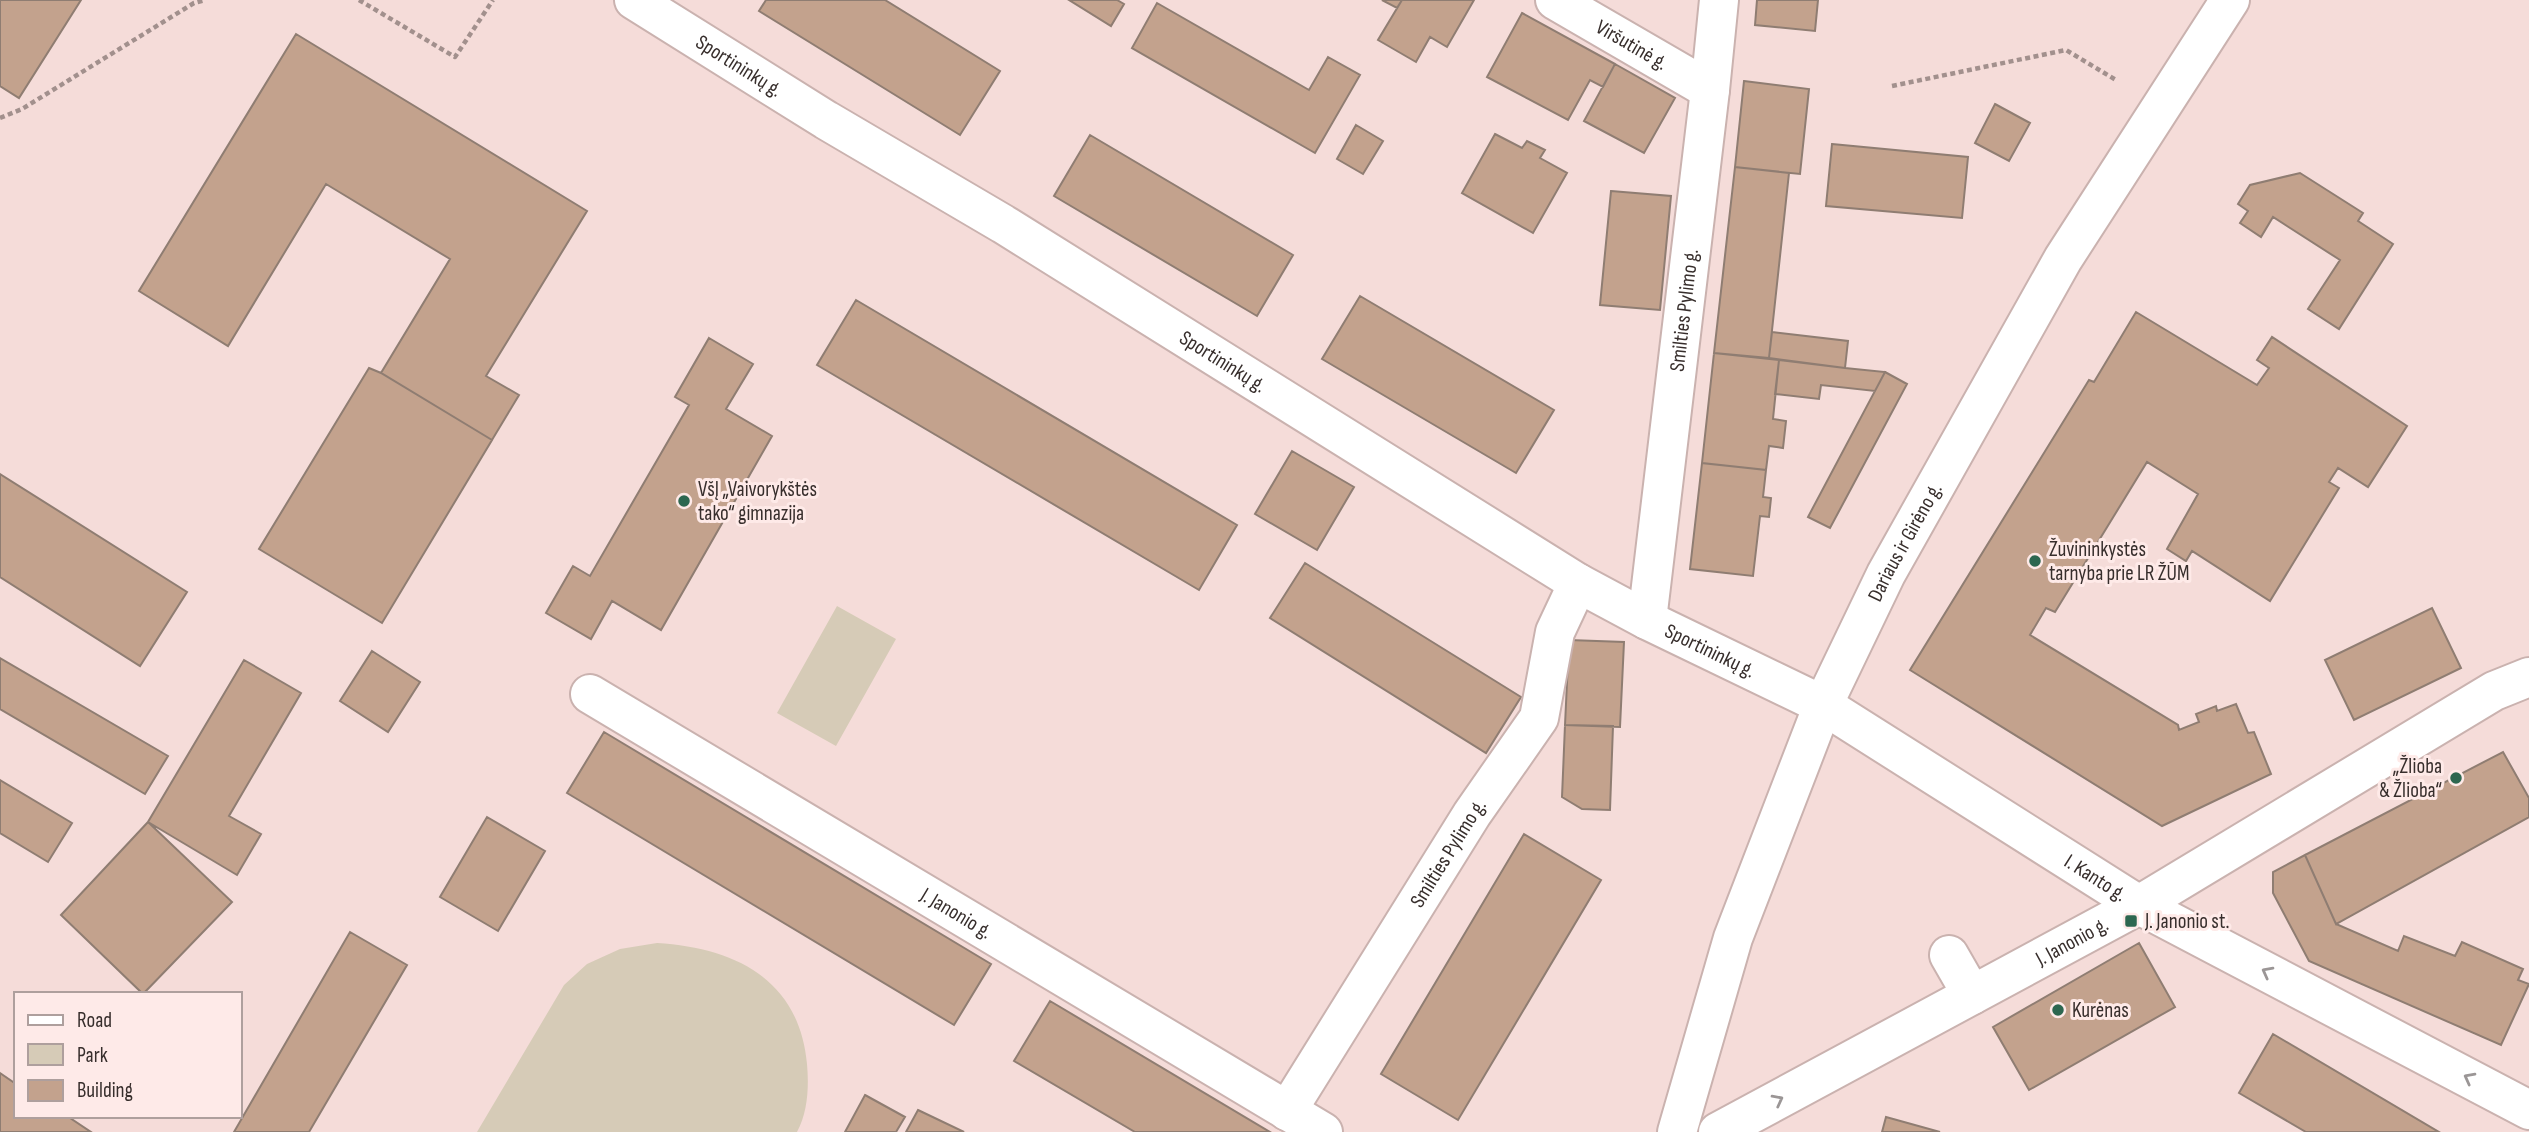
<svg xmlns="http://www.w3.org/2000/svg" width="2529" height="1132" font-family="'Sofia Sans Condensed',sans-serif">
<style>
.green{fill:#d6cbb7}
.building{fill:#c3a28d;stroke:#8f7d72;stroke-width:2}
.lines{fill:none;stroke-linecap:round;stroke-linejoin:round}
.minor-casing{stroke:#cab2af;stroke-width:42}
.major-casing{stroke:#cab2af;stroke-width:42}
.path{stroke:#a2908d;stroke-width:4.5;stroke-dasharray:5 3.5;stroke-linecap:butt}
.minor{stroke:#fff;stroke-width:38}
.major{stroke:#fff;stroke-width:38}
.oneway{stroke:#9b9696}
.poi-dot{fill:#2d6750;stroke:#feeae8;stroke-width:2.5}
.labels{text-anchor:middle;stroke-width:6;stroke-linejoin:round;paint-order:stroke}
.street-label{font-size:21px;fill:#372e2c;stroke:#feeae8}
.poi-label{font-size:21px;fill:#372e2c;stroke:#feeae8;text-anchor:start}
</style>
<rect width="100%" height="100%" fill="#f5dcd9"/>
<path class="green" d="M837 606 896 639 836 746 777 713Z
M657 943C734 948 799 978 807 1064 809 1086 808 1112 797 1132H477L564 985 587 964 620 949Z"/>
<path class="building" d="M0 0H81L19 98 0 86Z
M766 0H885L1000 71 960 135 759 11Z
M1069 0H1117L1124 4 1111 26Z
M1382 0H1402L1397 8Z
M1402 0H1474L1447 47 1430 37 1416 62 1378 40Z
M1757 0H1818L1815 31 1755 25Z
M1157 3 1309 90 1328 57 1360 75 1315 153 1132 48Z
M1522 13 1615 64 1603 87 1590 80 1568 120 1487 77Z
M296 34 587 211 486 376 519 395 492 440 381 373 450 259 326 184 228 346 139 291Z
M1615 64 1675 98 1644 153 1584 121Z
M1744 81 1809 89 1800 174 1735 167Z
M1995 104 2030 123 2009 161 1975 143Z
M1356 125 1383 141 1363 174 1337 159Z
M1495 134 1522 148 1527 141 1545 150 1540 158 1567 173 1533 233 1462 193Z
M1090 135 1293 255 1257 316 1054 196Z
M1832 144 1968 157 1962 218 1826 206Z
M1735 167 1789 173 1769 358 1714 353Z
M2300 173 2363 213 2358 221 2393 244 2339 329 2308 309 2340 260 2273 217 2261 237 2240 223 2248 211 2238 204 2250 185Z
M1611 191 1671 196 1660 310 1600 305Z
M1360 296 1554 410 1516 473 1322 359Z
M856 300 1237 525 1199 590 817 365Z
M2136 312 2257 385 2269 368 2257 360 2272 337 2407 426 2368 487 2338 468 2329 482 2339 488 2270 601 2192 551 2186 561 2167 549 2198 494 2147 462 2055 612 2046 608 2030 635 2178 725 2179 730 2199 722 2196 714 2216 706 2217 711 2236 704 2248 733 2254 732 2271 774 2162 826 1910 670 2089 380 2094 382Z
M1772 332 1848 341 1845 368 1769 358Z
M709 338 753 364 726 409 772 436 661 630 612 601 591 639 546 613 573 566 590 576 689 405 675 397Z
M1714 353 1779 360 1773 419 1786 421 1783 448 1769 446 1766 470 1702 463Z
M1779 360 1845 368 1885 372 1875 391 1821 385 1819 399 1775 394Z
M369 368 381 373 492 440 382 623 259 549Z
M1885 372 1907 384 1830 528 1808 517Z
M1292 451 1354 487 1317 550 1255 514Z
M1702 463 1766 470 1763 497 1771 498 1769 517 1760 516 1753 576 1690 569Z
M0 474 187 592 140 666 0 577Z
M1305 563 1521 697 1486 753 1270 618Z
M2432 608 2461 668 2354 720 2325 660Z
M1569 640 1624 642 1620 727 1565 725Z
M372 651 420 682 388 732 340 701Z
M0 658 168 756 145 794 0 709Z
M244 660 301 693 229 816 261 834 237 875 148 822Z
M1565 725 1613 726 1610 810 1582 809 1562 797Z
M604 732 991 964 954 1025 567 793Z
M2503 752 2529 798V817L2336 924 2305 855Z
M0 780 72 823 48 862 0 833Z
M487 817 545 851 498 931 440 897Z
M148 822 232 902 143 994 61 915Z
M1524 834 1601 880 1458 1120 1381 1074Z
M2305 855 2336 924 2398 951 2404 936 2455 956 2462 942 2523 969 2518 980 2529 984 2501 1045 2309 961 2273 893V872Z
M350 932 407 965 309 1132H234Z
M2139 943 2175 1007 2029 1090 1993 1027Z
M1050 1001 1270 1132H1135L1014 1061Z
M2273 1034 2439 1132H2306L2239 1093Z
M0 1073 16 1084V1116H67L91 1132H0Z
M865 1095 905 1117 896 1132H845Z
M918 1110 964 1132H906Z
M1886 1117 1940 1132H1882Z"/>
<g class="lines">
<defs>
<g id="minor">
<path id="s1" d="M634 0 826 120 1003 224 1578 583 1647 620 1823 705 2139 905 2529 1110"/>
<path id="s2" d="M1555 0 1710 90"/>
<path id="s3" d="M1647 620 1710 90 1719 0"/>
<path id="s4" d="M590 694 1323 1132"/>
<path d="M1949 955 1972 995"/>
<path id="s5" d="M1287 1111 1472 814 1539 718 1555 632 1578 583"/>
<path id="s6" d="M1718 1132 2139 905 2494 691 2529 677"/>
</g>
<g id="major">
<path id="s7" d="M1677 1132 1733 938 1823 705 1886 574 2063 259 2230 0"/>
</g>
</defs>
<use href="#minor" class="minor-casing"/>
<use href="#major" class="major-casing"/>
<path class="path" d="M359 0 455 57 493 0
M1892 86 2066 50 2116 80
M0 118 22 109 194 3 205 0"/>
<use href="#minor" class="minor"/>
<use href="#major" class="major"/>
</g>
<defs><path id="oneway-chevron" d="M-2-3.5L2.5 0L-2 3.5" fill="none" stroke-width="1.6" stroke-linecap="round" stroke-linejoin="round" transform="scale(1.75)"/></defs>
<g class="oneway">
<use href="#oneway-chevron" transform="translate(2267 972) rotate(-152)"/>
<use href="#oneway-chevron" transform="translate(2469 1078) rotate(-152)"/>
<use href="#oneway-chevron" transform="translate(1778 1100) rotate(-28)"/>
</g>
<g class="poi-dot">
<circle cx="684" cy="501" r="7"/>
<circle cx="2035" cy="561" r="7"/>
<circle cx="2456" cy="778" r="7"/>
<rect x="2124" y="914" width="14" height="14" rx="3.5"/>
<circle cx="2058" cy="1010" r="7"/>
</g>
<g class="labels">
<g class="street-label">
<text dy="7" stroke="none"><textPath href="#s2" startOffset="89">Viršutinė g.</textPath></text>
<text dy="7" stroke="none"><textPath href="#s1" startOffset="124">Sportininkų g.</textPath></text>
<text dy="7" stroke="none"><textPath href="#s3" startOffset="312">Smilties Pylimo g.</textPath></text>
<text dy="7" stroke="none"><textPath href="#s1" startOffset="691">Sportininkų g.</textPath></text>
<text dy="7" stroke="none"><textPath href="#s7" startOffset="634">Dariaus ir Girėno g.</textPath></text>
<text dy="7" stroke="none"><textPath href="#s1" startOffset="1258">Sportininkų g.</textPath></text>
<text dy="7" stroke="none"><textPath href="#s5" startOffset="304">Smilties Pylimo g.</textPath></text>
<text dy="7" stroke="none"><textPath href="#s1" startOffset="1706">I. Kanto g.</textPath></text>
<text dy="7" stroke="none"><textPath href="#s4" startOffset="427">J. Janonio g.</textPath></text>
<text dy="7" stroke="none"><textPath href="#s6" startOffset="402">J. Janonio g.</textPath></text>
</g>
<g class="poi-label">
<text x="698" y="496">VšĮ „Vaivorykštės<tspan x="698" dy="24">tako“ gimnazija</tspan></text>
<text x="2049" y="556">Žuvininkystės<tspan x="2049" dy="24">tarnyba prie LR ŽŪM</tspan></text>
<text x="2442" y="773" text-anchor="end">„Žlioba<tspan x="2442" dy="24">&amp; Žlioba“</tspan></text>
<text x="2145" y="928">J. Janonio st.</text>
<text x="2072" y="1017">Kurėnas</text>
</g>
</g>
<rect x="14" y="992" width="228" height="126" fill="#feeae8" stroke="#ae9f9d" stroke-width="2"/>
<rect x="28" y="1015" width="35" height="10" fill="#ffffff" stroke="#ae9f9d" stroke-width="2"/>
<text x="77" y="1027" font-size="21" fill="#372e2c">Road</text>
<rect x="28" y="1044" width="35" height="21" fill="#d6cbb7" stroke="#ae9f9d" stroke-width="2"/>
<text x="77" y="1062" font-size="21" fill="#372e2c">Park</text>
<rect x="28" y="1080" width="35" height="21" fill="#c3a28d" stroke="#ae9f9d" stroke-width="2"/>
<text x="77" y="1097" font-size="21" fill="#372e2c">Building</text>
</svg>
